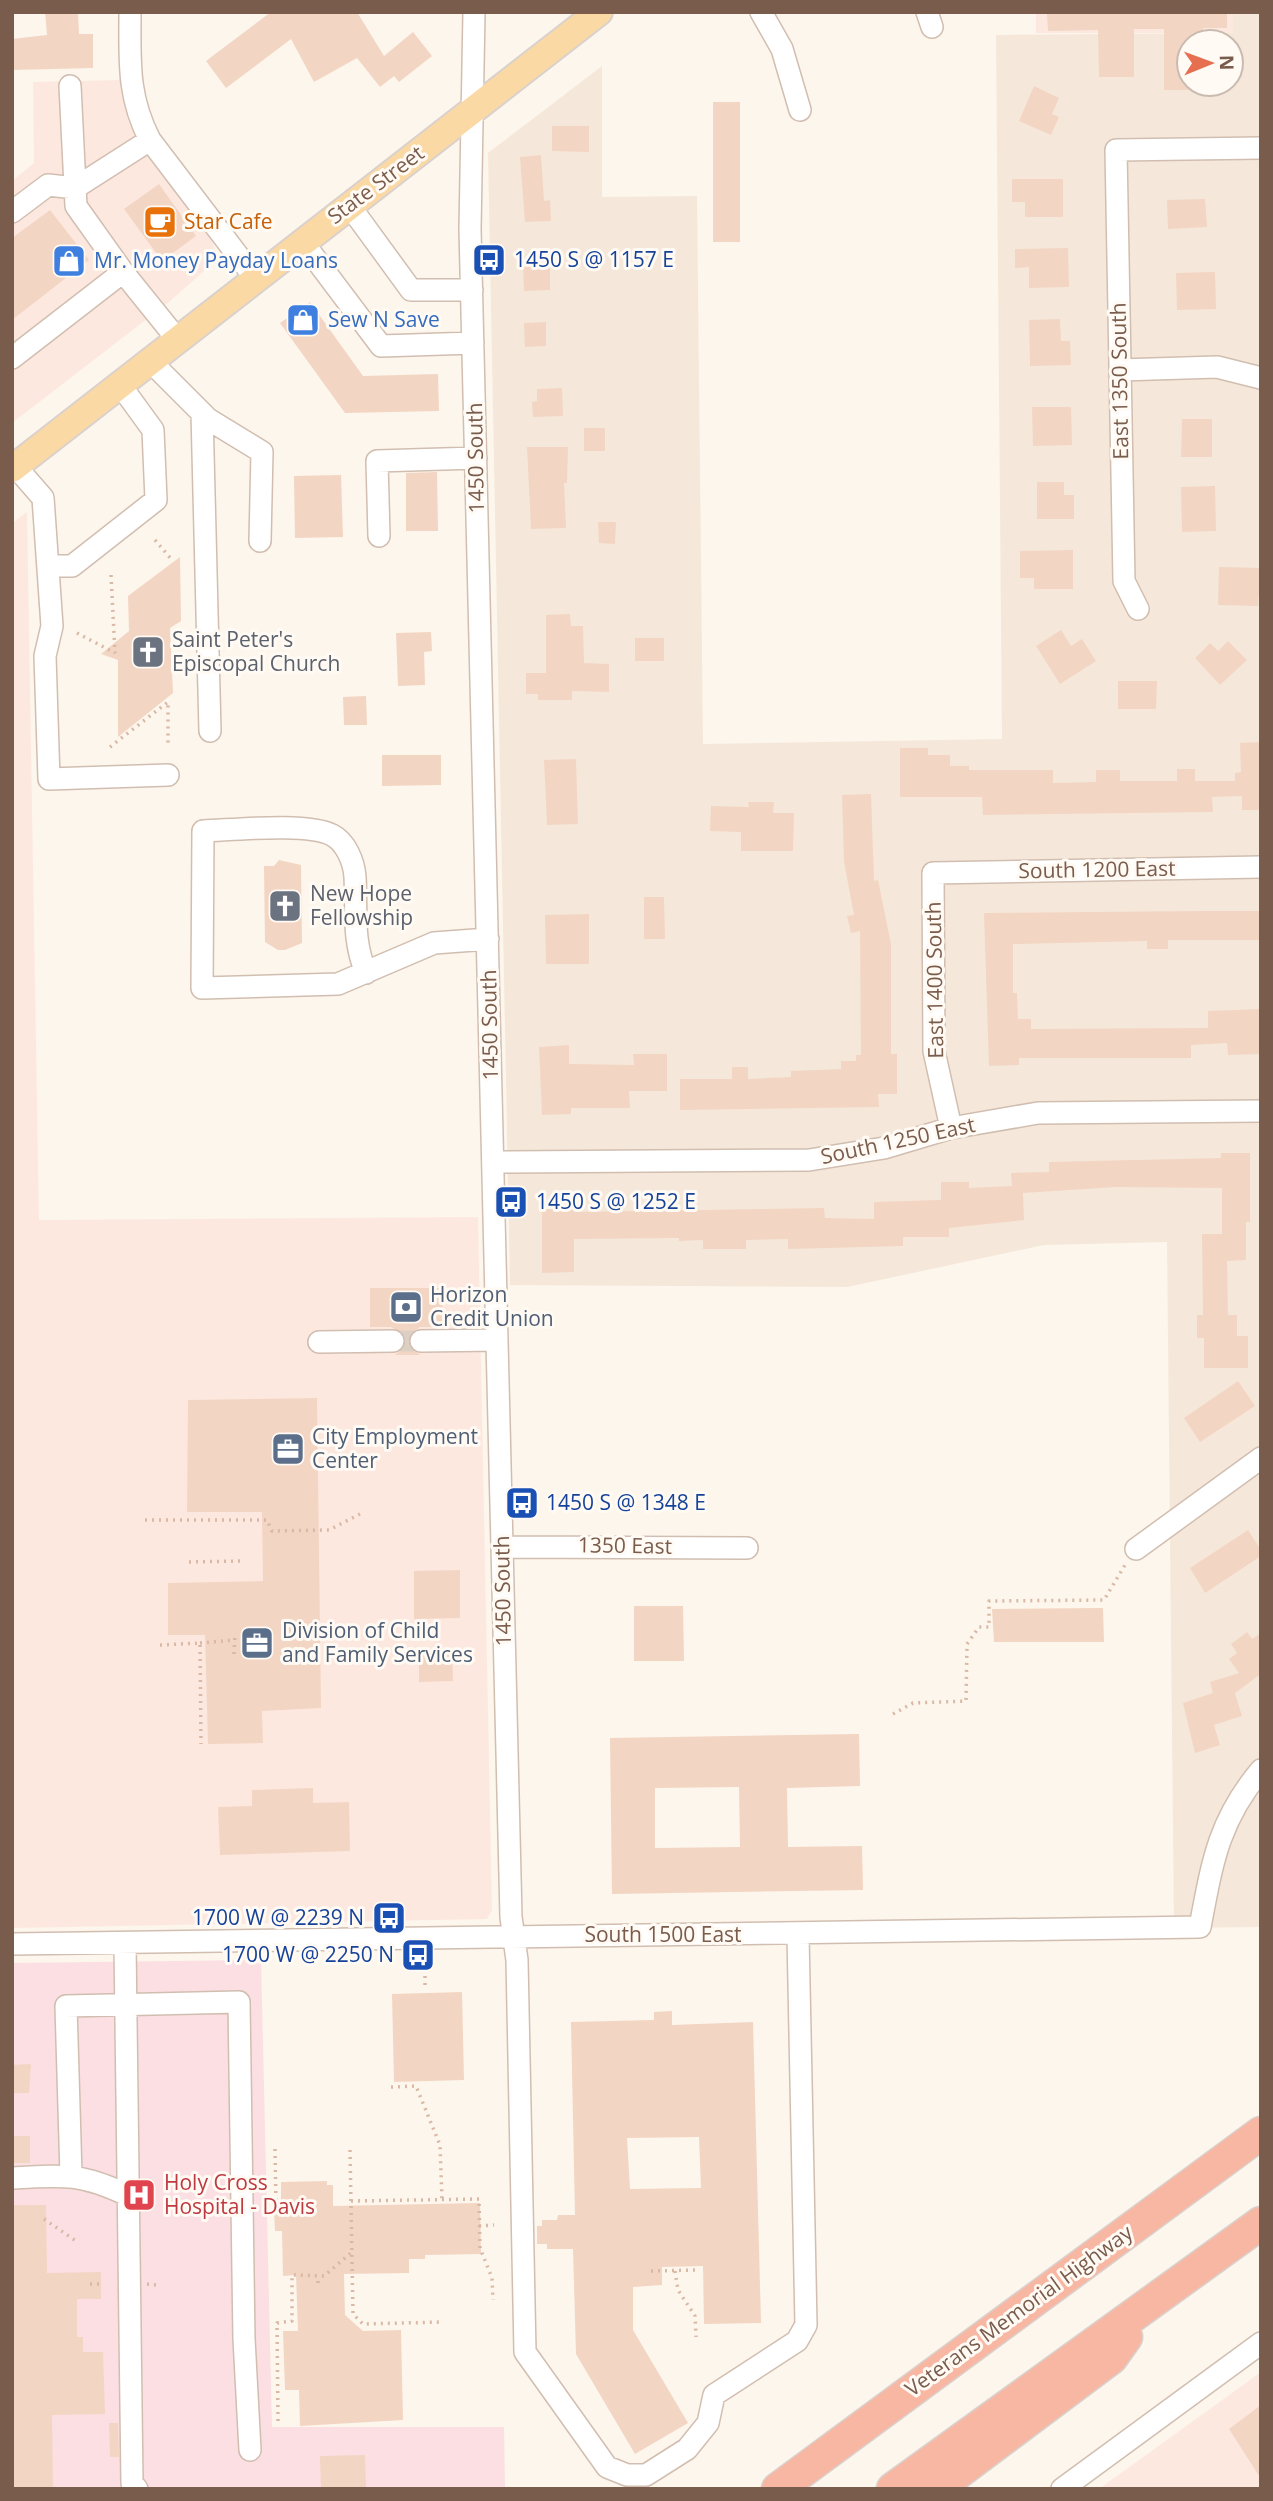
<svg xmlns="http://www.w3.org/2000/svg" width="1273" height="2501" font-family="'Open Sans',sans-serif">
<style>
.residential{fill:#f5e8da;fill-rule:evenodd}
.commercial{fill:#fde8e0}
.medical{fill:#fbdfe3}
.building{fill:#f3d5c3;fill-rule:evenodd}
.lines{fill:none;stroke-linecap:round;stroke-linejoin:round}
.minor-tunnel{stroke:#dcd0c4;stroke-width:21;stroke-dasharray:21 10;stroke-linecap:butt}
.minor-casing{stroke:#d1beb0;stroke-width:24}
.major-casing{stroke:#dad1cd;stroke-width:30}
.highway-casing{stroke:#dad1cd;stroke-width:35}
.path{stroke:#d9b8a5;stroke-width:3.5;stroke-dasharray:2 5;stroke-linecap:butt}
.minor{stroke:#fff;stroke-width:21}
.major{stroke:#fbd9a5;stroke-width:26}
.highway{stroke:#f7b7a3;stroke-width:32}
.labels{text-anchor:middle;stroke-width:6;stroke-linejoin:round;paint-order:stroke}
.street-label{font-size:21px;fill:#7a5c4d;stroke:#fffaf3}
.food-label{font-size:21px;fill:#c56008;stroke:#fffaf3;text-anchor:start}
.transit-label{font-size:21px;fill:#164399;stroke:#fffaf3;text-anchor:start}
.shop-label{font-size:21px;fill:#366cbe;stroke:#fffaf3;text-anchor:start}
.worship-label{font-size:21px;fill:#5b616d;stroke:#fffaf3;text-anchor:start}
.service-label{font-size:21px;fill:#4e5e75;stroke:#fffaf3;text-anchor:start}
.health-label{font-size:21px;fill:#be3a42;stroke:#fffaf3;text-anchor:start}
</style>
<rect width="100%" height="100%" fill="#fdf6ec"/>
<path class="residential" d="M1233 12H1261V1927L1174 1928 1167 1242 1044 1245 847 1287 510 1285 488 153 602 66V197L697 196 703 744 1002 739 996 35 1232 33ZM1189 42H1231V84H1189Z"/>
<path class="commercial" d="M1036 12H1233V33H1036Z
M122 80 126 112 137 140 212 241 215 250 213 263 169 302 12 423V181L34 163 33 82Z
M27 512 39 1220 478 1217 492 1910 487 1919 12 1928V523Z
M1261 2372V2489H1099Z"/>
<path class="medical" d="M261 1960 272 2427H504L505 2489H12V1963Z"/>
<path class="building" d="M45 12H78L79 34H93V68L12 70V39L47 35Z
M271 12H357L384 56 413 32 432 56 399 82 394 76 380 87 357 58 314 82 291 39 226 88 206 61Z
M1227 12V28H1203V42H1189V90H1164V29H1134V77H1099L1098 30 1048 31 1047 13Z
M1034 86 1059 98 1052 114 1059 117 1051 135 1019 121Z
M713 102H740V242H713Z
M552 126H589V152L552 151Z
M541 155 544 201 550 200 551 221 525 222 520 157Z
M1012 179H1063V217H1025V202H1012Z
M159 184 196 236 162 261 124 209Z
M1205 199 1207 227 1168 229 1167 200Z
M50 210 89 260 12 320V238Z
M1068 248 1069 287 1029 288V267L1015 268V249Z
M550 264V290L524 291 523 265Z
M1215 272 1216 309 1177 310 1176 273Z
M310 302 363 376 438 374 439 411 345 413 280 323Z
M1060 319 1061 341H1070L1071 365 1030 366 1029 320Z
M546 322V346L525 347 524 323Z
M562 388 563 416 533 417 532 402 537 401V389Z
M1032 407H1071L1072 445 1033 446Z
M1182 419H1212V457H1181Z
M584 428H605V451H584Z
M527 447H568L567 483H564L566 528 531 529Z
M437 472 438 531H406V473Z
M341 475 343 537 295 538 294 476Z
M1037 482H1064V495H1074V519H1037Z
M1215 486 1216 531 1182 532 1181 487Z
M598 522H616L615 544 599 543Z
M1073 550V589H1034V578H1020V551Z
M180 557 181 621 170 628 173 693 118 737V660L101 654 129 631 128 596Z
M1219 567 1261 568 1258 606 1218 605Z
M570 614 571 626H583L584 663 609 664V692L572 691V700H538V694H526V673H546V615Z
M1061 630 1071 646 1082 639 1096 661 1060 684 1036 646Z
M431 632 432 651 424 652 425 685 398 686 396 633Z
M635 638H664V661H635Z
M1228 641 1247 660 1220 685 1195 658 1210 643 1218 651Z
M1118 681H1157L1156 709H1118Z
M366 696 367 725H344L343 697Z
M1261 742V810H1242V796L1212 797 1213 812 983 815 982 797H900V748H928V755H950V766H969V770H1053V783L1096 782V770H1120V781H1177V769H1195V781H1235V773L1241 772 1240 743Z
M382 755H441V785L382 786Z
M576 759 578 824 547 825 544 760Z
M871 794 874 881 878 880 891 944V1054H897V1094H878L879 1107 680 1110V1079H732V1067H748V1079L791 1077V1071L841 1069V1061H856V1055H861L860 931 851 933 847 916 854 915 844 862 842 795Z
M748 802H774L773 813H794L793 851H741V832L710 831 711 806 749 807Z
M279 860 301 865 302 943 285 950H278L265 942 264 866H274Z
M644 897H664L665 939H644Z
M1199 911H1261V940H1168V949H1147V941L1013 944V993H1017L1018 1019H1031V1029L1208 1028V1011L1261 1009V1054L1228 1055 1227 1043 1191 1045V1058H1019V1065L989 1066 984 913Z
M589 914V964H546L545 915Z
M569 1045V1064L634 1065 633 1054H667V1091H629L630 1108H571V1114L542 1115 539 1047Z
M1221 1153H1250V1222H1246V1260L1227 1261 1228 1315H1237V1336H1248V1368H1204V1338H1197V1315H1203L1202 1234H1222V1188L1116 1187 1023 1193 1024 1220 949 1228V1237H903V1246L788 1249V1239L746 1240V1249H703V1240L679 1241V1238L574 1239V1272L542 1273V1209H573L574 1212 824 1208 825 1218 874 1219V1202L941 1200V1182H969V1188L1012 1186 1011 1173 1049 1172V1162L1221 1158Z
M370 1288H442L443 1327H420L409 1335 410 1348 421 1355H395L405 1347 404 1334 391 1327H370Z
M1238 1381 1255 1406 1200 1442 1184 1418Z
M317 1398 321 1708 262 1711 263 1743 208 1744 205 1635H168V1583L263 1581 262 1512H187L188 1400Z
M1248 1530 1261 1550V1556L1205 1593 1190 1568Z
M460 1570V1618L414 1619V1571Z
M634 1606H683L684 1661H634Z
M1103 1608 1104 1642H994L992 1609Z
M1247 1632 1252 1639 1261 1633V1674L1235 1693 1242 1716 1214 1725 1220 1745 1195 1753 1183 1703 1213 1693 1210 1682 1239 1673 1229 1659 1237 1653 1231 1644Z
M452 1650 453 1681 419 1682V1651Z
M859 1734 860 1786 787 1788 788 1847 862 1846 863 1890 612 1894 610 1738ZM739 1787 740 1847 655 1848V1788Z
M313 1788V1803L349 1802 350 1851 220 1855 218 1807 252 1806V1790Z
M462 1992 464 2080 394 2082 392 1994Z
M672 2011V2025L753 2022 761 2323 704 2324 703 2266 662 2267V2285L633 2287V2330L688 2423 635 2454 576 2354 573 2249H547V2244H537V2226H542V2220H557L558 2215H575L571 2022 654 2020V2012ZM699 2137 701 2188 630 2189 627 2138Z
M31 2064 29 2093H12V2065Z
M12 2136H30V2163H12Z
M327 2181V2185H333V2206L480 2203 481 2254 425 2255V2259H409V2273L344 2274 345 2315 363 2331 401 2330 403 2420 300 2426 299 2390H285L283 2331H298L296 2275 283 2276 282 2231H275L274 2210H281V2182Z
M12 2205H46L47 2273 101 2272V2299H77V2337H83V2352H103L105 2414 52 2415 53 2489H12Z
M1261 2405V2479L1229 2429Z
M109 2423H118L119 2457H110Z
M365 2455 366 2487 321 2488 320 2456Z"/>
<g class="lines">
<path class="minor-tunnel" d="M393 1341H421"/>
<defs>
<path id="minor" d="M130 12C130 60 127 96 150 140L255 278
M474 12 470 229 511 1917 517 1960 525 2352 607 2467 627 2475H646L687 2449 708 2423 714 2395 797 2341 806 2325 798 1935
M761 12 782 49 800 110
M927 12 932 27
M70 86 76 206 123 272 177 339
M349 205 411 290H472
M12 212 48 185 75 188 150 140
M302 241 381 346 473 343
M12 358 123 272
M150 361 208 419 262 452 260 541
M1120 370 1217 367 1261 378
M202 413 210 731
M16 467 43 498 52 626 45 656 49 779 168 775
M379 536 377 461 476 458
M48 566H72L156 500 153 430 121 386
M1138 609 1124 581 1116 150 1261 148
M366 973C352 938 357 913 355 877 354 862 346 842 332 835 308 822 233 830 203 831L202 988 338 984 434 943 488 939
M951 1128 934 1051 933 873 1261 867
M493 1162 809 1160 884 1148 951 1128 1038 1113 1261 1111
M421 1341 497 1340
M319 1342 393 1341
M502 1547 747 1548
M1136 1549 1261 1458
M125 1943 132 2483 137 2489
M12 1944 1200 1927C1212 1864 1218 1821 1261 1770
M71 2175 66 2006 239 2002 244 2339 250 2450
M12 2178C63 2175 82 2173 129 2196
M1062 2489 1261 2343"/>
<path id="major" d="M12 469 599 12"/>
<path id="highway" d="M778 2489 1261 2133
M893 2489 1261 2223
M936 2489 1111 2358 1126 2337"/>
</defs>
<use href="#minor" class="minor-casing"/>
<use href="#major" class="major-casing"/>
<use href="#highway" class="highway-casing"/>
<path class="path" d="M155 540 172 560
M111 575 115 653
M77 633 115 653
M110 747 168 702V745
M145 1520H267L272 1531 329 1530 360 1514
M189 1562 242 1561
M200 1643 235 1640
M160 1645 200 1643 201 1744
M234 1654 235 1634
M893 1714 913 1703 966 1701 967 1644 979 1627H989V1601L1104 1600 1125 1565
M425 1962V1988
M391 2087 416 2086 440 2145 442 2199
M275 2149 276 2205
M350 2150 353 2314 363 2324 443 2322
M351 2201 479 2199 480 2248 492 2278 493 2300
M44 2219 76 2241
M479 2226 494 2225
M651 2271 696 2270
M675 2271 678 2290 695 2316 696 2337
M318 2283V2276
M90 2284H101
M147 2284 156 2285
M278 2421 277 2323 292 2321V2275L324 2276 352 2252"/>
<use href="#minor" class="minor"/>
<use href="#major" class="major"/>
<use href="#highway" class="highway"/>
</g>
<defs>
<symbol id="cafe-square" viewBox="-11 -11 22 22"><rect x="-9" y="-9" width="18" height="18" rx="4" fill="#e8710a" stroke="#fffaf3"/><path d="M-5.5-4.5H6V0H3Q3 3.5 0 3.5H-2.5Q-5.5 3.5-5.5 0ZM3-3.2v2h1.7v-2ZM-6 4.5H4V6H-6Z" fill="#fff"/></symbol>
<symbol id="bus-square" viewBox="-11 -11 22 22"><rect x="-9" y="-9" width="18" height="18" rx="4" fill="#1a4fb4" stroke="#fffaf3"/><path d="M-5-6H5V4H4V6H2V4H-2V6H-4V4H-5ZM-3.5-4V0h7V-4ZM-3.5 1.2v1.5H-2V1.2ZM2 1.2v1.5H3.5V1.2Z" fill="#fff"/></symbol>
<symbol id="shop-square" viewBox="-11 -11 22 22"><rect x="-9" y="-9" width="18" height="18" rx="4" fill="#3f7fe0" stroke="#fffaf3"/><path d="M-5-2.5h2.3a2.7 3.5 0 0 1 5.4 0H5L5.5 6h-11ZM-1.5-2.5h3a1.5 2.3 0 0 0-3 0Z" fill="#fff"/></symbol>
<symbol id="church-square" viewBox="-11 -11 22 22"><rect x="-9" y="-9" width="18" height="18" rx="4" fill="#6b7280" stroke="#fffaf3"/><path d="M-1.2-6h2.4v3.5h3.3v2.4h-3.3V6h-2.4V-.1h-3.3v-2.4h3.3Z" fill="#fff"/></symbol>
<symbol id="bank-square" viewBox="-11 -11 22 22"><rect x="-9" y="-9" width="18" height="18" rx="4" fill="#5c6f8a" stroke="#fffaf3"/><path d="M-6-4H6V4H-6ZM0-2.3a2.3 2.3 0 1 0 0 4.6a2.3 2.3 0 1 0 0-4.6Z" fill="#fff"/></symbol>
<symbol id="office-square" viewBox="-11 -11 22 22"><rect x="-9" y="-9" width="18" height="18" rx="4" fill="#5c6f8a" stroke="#fffaf3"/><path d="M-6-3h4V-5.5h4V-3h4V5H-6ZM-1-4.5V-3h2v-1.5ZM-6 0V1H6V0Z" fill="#fff"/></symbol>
<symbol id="hospital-square" viewBox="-11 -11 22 22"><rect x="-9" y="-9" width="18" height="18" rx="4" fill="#e0444e" stroke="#fffaf3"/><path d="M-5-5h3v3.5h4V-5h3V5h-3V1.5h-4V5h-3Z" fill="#fff"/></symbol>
</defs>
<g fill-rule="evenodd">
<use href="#cafe-square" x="141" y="203" width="38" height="38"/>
<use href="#bus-square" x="470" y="241" width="38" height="38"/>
<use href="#shop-square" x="50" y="242" width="38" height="38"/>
<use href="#shop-square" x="284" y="301" width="38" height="38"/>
<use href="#church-square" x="129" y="633" width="38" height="38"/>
<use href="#church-square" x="266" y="887" width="38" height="38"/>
<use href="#bus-square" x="492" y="1183" width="38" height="38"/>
<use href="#bank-square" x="387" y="1288" width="38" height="38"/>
<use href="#office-square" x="269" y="1430" width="38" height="38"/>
<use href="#bus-square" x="503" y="1484" width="38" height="38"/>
<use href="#office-square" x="238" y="1624" width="38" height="38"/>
<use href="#bus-square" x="370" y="1899" width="38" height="38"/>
<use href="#bus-square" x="399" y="1936" width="38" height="38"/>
<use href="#hospital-square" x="120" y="2176" width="38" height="38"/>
</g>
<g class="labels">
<g class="street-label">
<text transform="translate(376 185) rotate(-37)" y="7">State Street</text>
<text transform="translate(1120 381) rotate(-91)" y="7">East 1350 South</text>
<text transform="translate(476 458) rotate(-91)" y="7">1450 South</text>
<text transform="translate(1097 870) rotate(-1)" y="7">South 1200 East</text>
<text transform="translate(935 980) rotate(-91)" y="7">East 1400 South</text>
<text transform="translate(490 1025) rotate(-91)" y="7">1450 South</text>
<text transform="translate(898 1141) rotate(-12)" y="7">South 1250 East</text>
<text transform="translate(625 1546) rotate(1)" y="7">1350 East</text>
<text transform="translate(503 1591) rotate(-91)" y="7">1450 South</text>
<text x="663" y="1942">South 1500 East</text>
<text transform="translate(1019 2311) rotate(-36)" y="7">Veterans Memorial Highway</text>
</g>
<g class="food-label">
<text x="184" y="229">Star Cafe</text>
</g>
<g class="transit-label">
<text x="514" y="267">1450 S @ 1157 E</text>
<text x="536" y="1209">1450 S @ 1252 E</text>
<text x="546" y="1510">1450 S @ 1348 E</text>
<text x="364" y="1925" text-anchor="end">1700 W @ 2239 N</text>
<text x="394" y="1962" text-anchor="end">1700 W @ 2250 N</text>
</g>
<g class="shop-label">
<text x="94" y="268">Mr. Money Payday Loans</text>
<text x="328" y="327">Sew N Save</text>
</g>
<g class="worship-label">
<text x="172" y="647">Saint Peter's<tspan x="172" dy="24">Episcopal Church</tspan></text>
<text x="310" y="901">New Hope<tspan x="310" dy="24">Fellowship</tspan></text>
</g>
<g class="service-label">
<text x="430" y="1302">Horizon<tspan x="430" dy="24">Credit Union</tspan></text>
<text x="312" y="1444">City Employment<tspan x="312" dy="24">Center</tspan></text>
<text x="282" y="1638">Division of Child<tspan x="282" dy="24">and Family Services</tspan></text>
</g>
<g class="health-label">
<text x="164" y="2190">Holy Cross<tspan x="164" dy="24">Hospital - Davis</tspan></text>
</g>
</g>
<rect width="1273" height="2501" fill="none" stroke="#7a5c4d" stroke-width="28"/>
<g transform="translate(1210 63) rotate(89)"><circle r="33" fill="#fffaf3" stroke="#cabbb1" stroke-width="2"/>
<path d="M0-5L12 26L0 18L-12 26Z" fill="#e76f51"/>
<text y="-10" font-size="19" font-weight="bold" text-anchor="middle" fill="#7a5c4d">N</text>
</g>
</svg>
